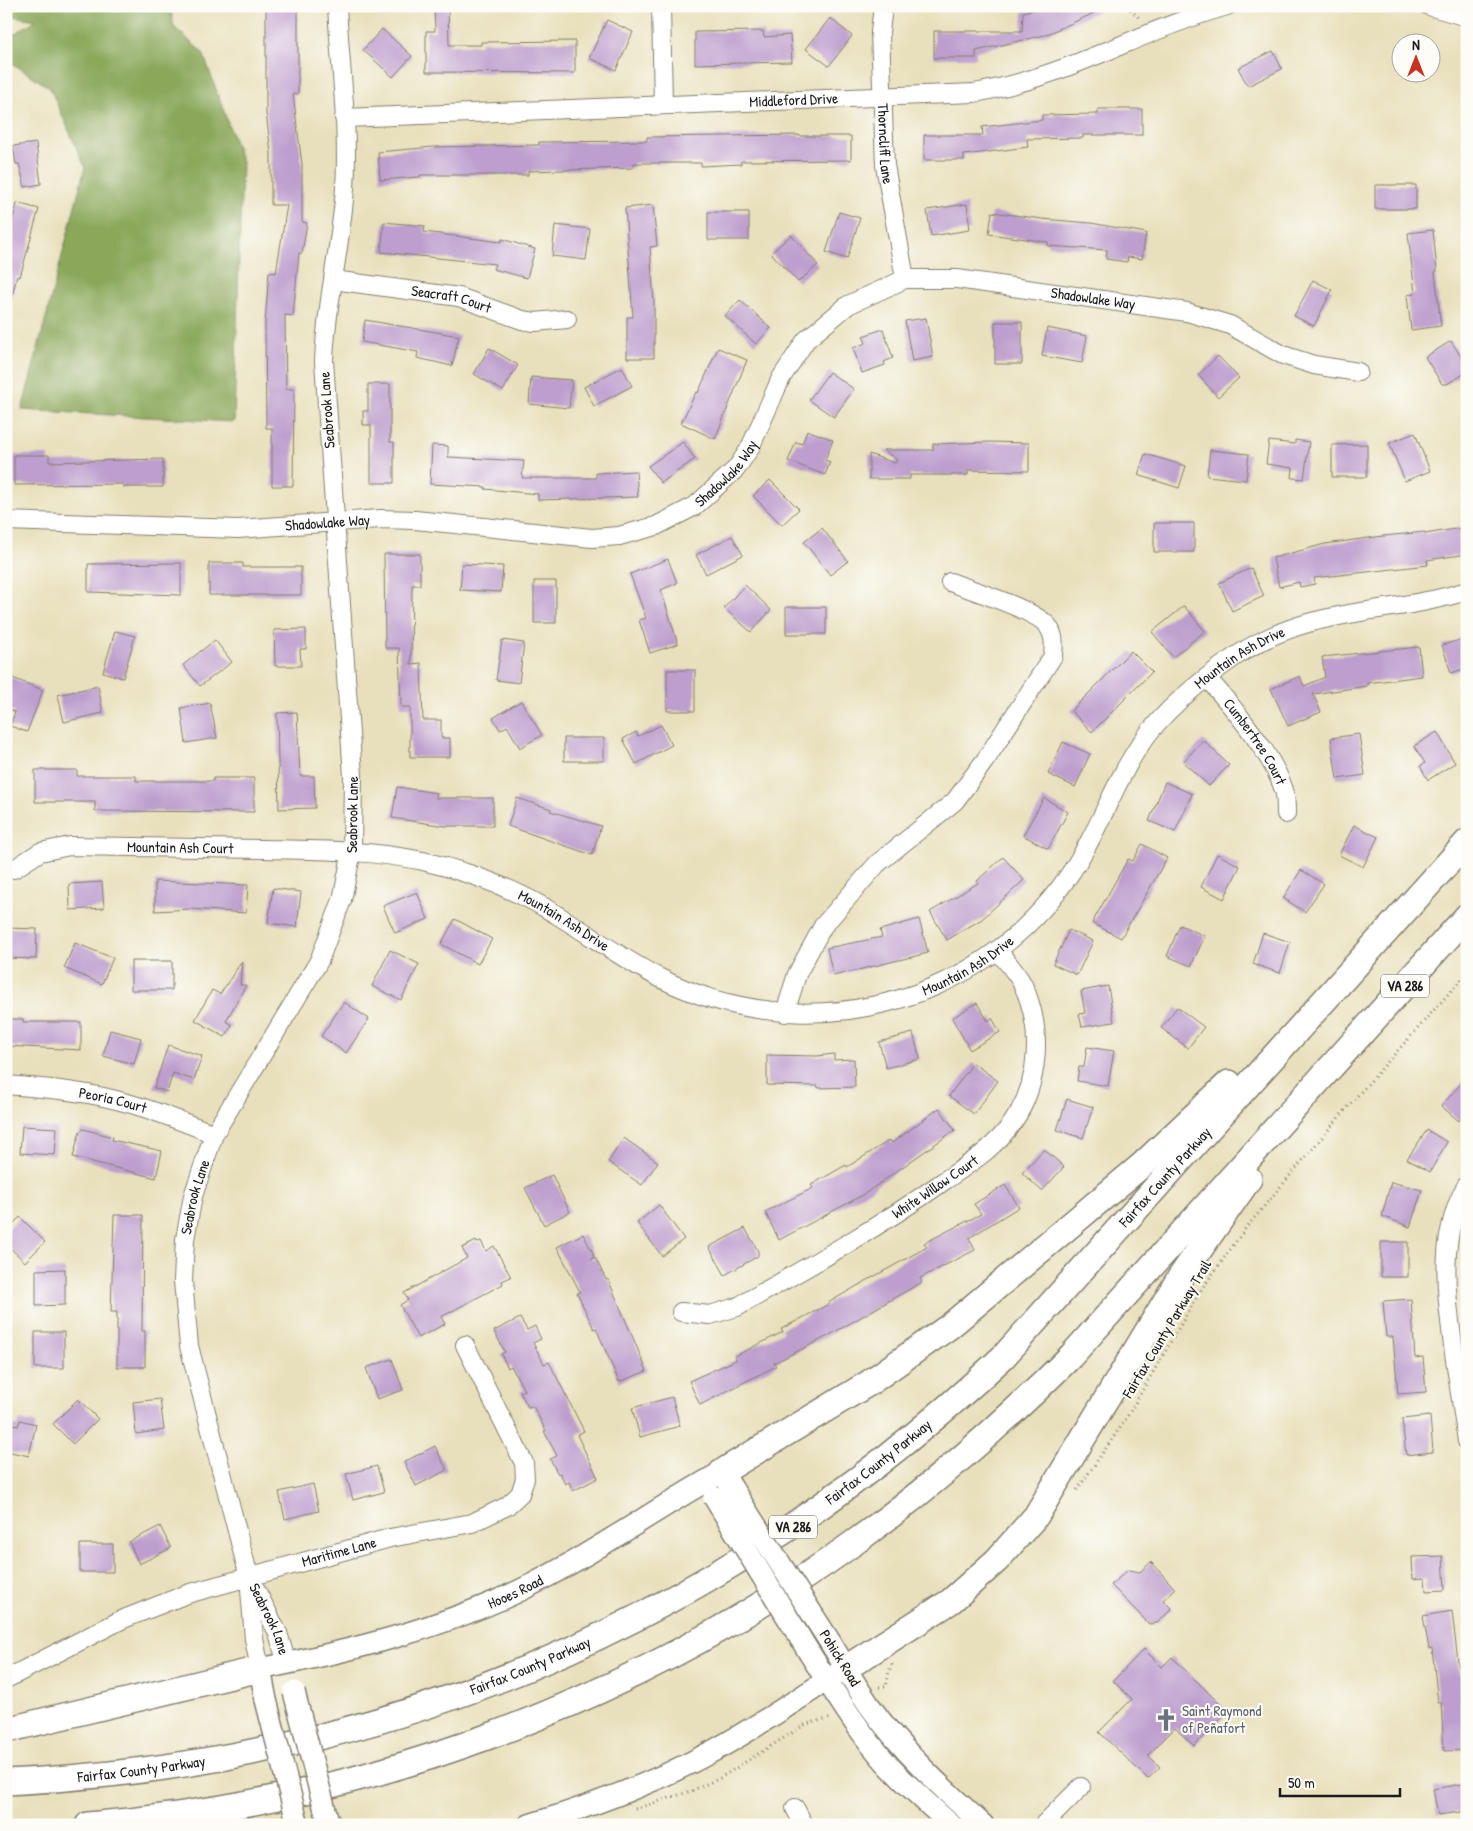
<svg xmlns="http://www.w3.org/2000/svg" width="1473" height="1831" font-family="'Patrick Hand',sans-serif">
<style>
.forest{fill:#8aa75a;stroke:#53623b}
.building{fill:#bd9ece}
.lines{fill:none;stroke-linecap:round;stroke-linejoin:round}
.minor-casing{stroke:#827e6c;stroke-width:20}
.major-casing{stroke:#827e6c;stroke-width:24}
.highway-casing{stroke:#827e6c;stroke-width:28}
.path{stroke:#827e6c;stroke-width:3;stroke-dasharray:1 4;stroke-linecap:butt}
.minor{stroke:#fff;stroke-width:18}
.major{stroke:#fff;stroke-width:21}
.highway{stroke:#fff;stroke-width:25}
.major-bridge-casing{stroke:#827e6c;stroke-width:24;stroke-linecap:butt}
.major-bridge{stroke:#fff;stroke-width:21}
.labels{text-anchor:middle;stroke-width:4;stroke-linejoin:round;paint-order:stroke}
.shield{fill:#fdfcf7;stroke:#605f5e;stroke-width:1}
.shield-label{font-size:14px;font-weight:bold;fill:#1c1c1c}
.street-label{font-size:15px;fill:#1c1c1c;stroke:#fdfcf7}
.worship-label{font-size:15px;fill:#5b616d;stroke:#fdfcf7;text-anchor:start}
</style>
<rect width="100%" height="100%" fill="#fdfcf7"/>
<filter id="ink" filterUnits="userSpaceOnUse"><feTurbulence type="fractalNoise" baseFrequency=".02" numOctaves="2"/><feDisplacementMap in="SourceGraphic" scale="10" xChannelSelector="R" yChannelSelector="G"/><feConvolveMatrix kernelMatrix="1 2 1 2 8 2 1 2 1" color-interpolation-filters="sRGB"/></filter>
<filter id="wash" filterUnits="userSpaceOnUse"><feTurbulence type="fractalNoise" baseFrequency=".0096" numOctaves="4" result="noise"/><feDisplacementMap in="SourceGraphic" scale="20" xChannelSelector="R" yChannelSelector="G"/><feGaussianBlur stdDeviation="1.12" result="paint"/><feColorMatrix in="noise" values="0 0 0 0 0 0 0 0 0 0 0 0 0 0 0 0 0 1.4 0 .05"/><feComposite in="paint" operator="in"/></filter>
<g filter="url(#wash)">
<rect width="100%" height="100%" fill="#e8e0bc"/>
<path class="forest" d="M6 6H170L174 27 203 53 242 162 234 422 22 410 85 167 50 88 6 59V39L36 20 6 15Z"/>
<g id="blocks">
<path class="building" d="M266 6H298V94H293L302 164V222L307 223 302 253H299L293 316 285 315 286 389H294L293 486H272V428H266L265 323 269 272 276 273 287 205H271V153L266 113Z
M434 6H448L449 45H481V42L575 41V73L426 72V31H435Z
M1049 6H1110L1045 35 976 51V58H934V31H1022L1023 12Z
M830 18 852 36 829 66 806 49Z
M607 20 633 32 616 70 589 58Z
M382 29 412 56 393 77 363 50Z
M763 31 764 37 790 35 792 62 695 64V32Z
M1273 51 1282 69 1248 86 1238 68Z
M1098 109H1142V135H1083V138L1027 139 1028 147 964 155V160H924V135H983L982 127 1042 120V115L1098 114Z
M799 135V136H851V160L741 161V164L701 166V163H633V168L528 171V175H420V177L380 180 378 152 433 147 539 145V142L647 141V137Z
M36 143 41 184 25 187 19 164H16L13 146Z
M1375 185H1416V209H1375Z
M17 203 39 209 20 277 17 276 11 300H6V229L10 230Z
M967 204 970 230 931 236 927 210Z
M653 205 657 246 650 247 654 302V358H627V317H633L625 208Z
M708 212H749V240H708Z
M839 212 860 218 847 259 826 252Z
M992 212 1042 219 1091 223 1146 233 1142 259 1128 257 1127 262 1106 259 1107 250 1048 246V242L989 234Z
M384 222 425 226 424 232 501 242 502 239 535 249 527 278 493 269 495 264 381 252Z
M555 225 590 229 586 260 552 256Z
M1433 230 1437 271 1435 272 1441 326 1411 330 1407 295 1415 294 1408 233Z
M791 235 818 265 798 282 771 253Z
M1313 280 1332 290 1314 326 1294 316Z
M740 300 771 328 756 344 725 316Z
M926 318 933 357 912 361 905 321Z
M365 320 459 336 452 366 417 358 418 352 362 342Z
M995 322H1022V364H995Z
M1047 328 1087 336 1082 363 1042 356Z
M883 329 893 358 884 362 885 365 862 373 853 348 866 343 863 336Z
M1451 341 1467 366V372L1447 384H1442L1425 357Z
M489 348 518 365 503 391 474 374Z
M718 348 747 360 715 439 681 423 696 392 698 393Z
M1218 356 1239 378 1218 397 1198 375Z
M622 367 632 386 594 406 584 387Z
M829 372 854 389 834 417 809 400Z
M531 377 572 380 569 408 529 404Z
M368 384H390V442H394V483H371V425H363V411H368Z
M807 430 833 440 825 460 830 462 825 475 788 461 796 442 802 444Z
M1415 433 1430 471 1405 481 1389 443Z
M1295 440 1309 442 1304 479 1292 478 1293 468 1266 464 1269 441 1295 444Z
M683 442 695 459 661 483 648 466Z
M988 442 1029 443V471L968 470V475H910V479H869V454L895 463 897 460 883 450H933V444Z
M1367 444V477H1332V445Z
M432 445 448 446V457L524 461 522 478H596V473L636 471 638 497 538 500V494L485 489 486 487 430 484Z
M1210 450 1249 454 1246 480 1207 476Z
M1145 454 1186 466 1179 488 1138 475Z
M14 455H49V462L163 459V487H123V484L14 485Z
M770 480 799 509 782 525 753 496Z
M1154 523H1194V552H1154Z
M1467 527V554L1427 560 1428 565 1314 578 1315 584 1300 587 1299 582 1279 587 1273 558 1325 544 1383 536 1425 532V534Z
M822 528 848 561 830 575 804 542Z
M732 536 743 555 706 574 696 555Z
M384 554H420V585H412L411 664 421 663 423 720H441V738H450V757H410V707H401L399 648H385Z
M668 559 677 583 661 590 678 644 650 653 639 620 646 618 630 574Z
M181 563V595L88 592V564Z
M209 563H243V567H301V595H209Z
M462 564 503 566 501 592 460 590Z
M1251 568 1264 596 1232 611 1219 583Z
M534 581H556V623H534Z
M745 585 771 610 751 632 724 608Z
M1184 606 1205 631 1173 657 1152 632Z
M786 607H826V634H786Z
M306 629V649H300L301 666H275L274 630Z
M115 631 135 636 123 678 103 672Z
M1467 638V668L1451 673 1442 645Z
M215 640 232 662 200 686 183 665Z
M502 640 524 643 519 683 496 680Z
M1419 647 1422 676 1367 683V686L1313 694 1321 712 1288 726 1271 689 1300 676 1304 686 1325 677 1322 657Z
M1131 651 1152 672 1092 732 1071 711Z
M667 670H695V711H667Z
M10 677 43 690 27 732 10 726 15 712 6 708V687Z
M98 686 103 713 64 722 58 695Z
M521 701 542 735 520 748 507 726 500 730 493 718Z
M210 703 217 738 186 743 181 708Z
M297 712 300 776H314L315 808 279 809 277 713Z
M661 725 672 745 636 764 623 739 636 732 638 736Z
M1437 732 1455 763 1428 780 1420 766 1425 763 1414 746Z
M1359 734 1365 775 1337 779 1331 738Z
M564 738H604V761H564Z
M1203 740 1229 765 1209 786 1183 762Z
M1063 742 1090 754 1075 787 1048 774Z
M35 770H77V776H136V781H213V778H254V812L95 811V802H35Z
M1165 782 1192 794 1175 832 1149 821Z
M397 787 437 793 436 798H493V826H445L392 818Z
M517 798 551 809 550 811 601 826 592 855 508 826Z
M1044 798 1068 812 1048 849 1023 835Z
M1354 825 1378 837 1363 867 1339 855Z
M1142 844 1167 858 1121 938 1092 923 1128 859 1133 861Z
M1217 854 1240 866 1224 899 1201 887Z
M1003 857 1024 880 982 919 947 940 930 912 978 883 977 881Z
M1301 870 1324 884 1305 912 1283 898Z
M155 881 248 885 246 913 191 909 155 911Z
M102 882 104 908 70 910 69 884Z
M273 888 301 892 297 927 268 923Z
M417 892 428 919 395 933 383 906Z
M455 919 492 939 478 964 441 944Z
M919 919 928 953 833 976 827 948 882 937 880 930Z
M1180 925 1205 936 1191 966 1167 956Z
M6 928 37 929 36 959 6 958Z
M1069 930 1093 941 1077 975 1053 964Z
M1263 933 1290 942 1280 973 1253 964Z
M75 943 113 958 102 984 64 968Z
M390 950 419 964 401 1000 372 986Z
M131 961H172V990H131Z
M242 961 240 985H246L226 1021 232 1025 225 1037 195 1020 212 990 220 994Z
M1108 986 1114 1022 1082 1027 1079 1014 1085 1013 1081 991Z
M344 1002 369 1019 346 1053 321 1036Z
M977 1003 988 1021 992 1018 1000 1032 970 1050 952 1018Z
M1177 1007 1204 1027 1188 1048 1161 1028Z
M6 1019H23V1022H81V1050L6 1046Z
M110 1030 141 1038 134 1064 103 1056Z
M913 1033 920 1059 886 1068 879 1042Z
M168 1045 202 1056 194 1080 173 1073 167 1092 154 1088Z
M1087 1047 1114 1051 1108 1086 1077 1081 1079 1067H1084Z
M834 1054V1060L854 1059 855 1087 818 1088V1086L767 1085V1055L817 1056Z
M973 1063 998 1081 974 1114 949 1096Z
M1467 1077V1112L1459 1121 1441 1106Z
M1067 1099 1093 1107 1083 1138 1057 1130Z
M939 1108 955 1130 863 1195 779 1240 765 1212 813 1188 811 1185 846 1165 847 1167 890 1140 892 1143Z
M22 1126 57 1128 55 1155 20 1153Z
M83 1129 113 1137 112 1140 162 1151 156 1178 73 1157 80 1131Z
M1427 1130 1447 1142 1430 1172 1407 1159Z
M624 1138 658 1162 642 1185 608 1162Z
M1044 1149 1064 1167 1042 1191 1022 1173Z
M552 1175 570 1212 544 1225 525 1188Z
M1391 1182 1422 1190 1410 1227 1382 1216Z
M1005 1185 1019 1207 969 1238 975 1250 920 1278 922 1282 826 1337 774 1363 776 1366 700 1405 689 1381 736 1360 735 1356 783 1332 781 1329 829 1304 828 1303 857 1286 927 1247 924 1243 981 1214 974 1204Z
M659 1205 684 1239 662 1256 637 1223Z
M114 1215H143L142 1331H145V1367H117V1312H111Z
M20 1217 45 1242 25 1262 6 1244V1231Z
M745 1228 758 1251V1256L725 1275 709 1247Z
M583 1234 594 1255 591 1260 595 1257 606 1280 608 1279 647 1371 619 1382 596 1328 594 1329 577 1293 580 1292 557 1247Z
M476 1241 477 1243 481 1241 486 1251 494 1246 511 1277 502 1281 503 1284 441 1317 445 1324 418 1338 400 1305 408 1300 404 1293 467 1258 462 1248Z
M1381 1242H1408V1277H1381Z
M65 1269V1305L36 1306V1270Z
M1411 1299 1415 1358 1423 1357 1426 1392 1398 1394 1393 1337H1386L1383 1301Z
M520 1318 527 1330 535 1326 541 1339 533 1343 544 1364 549 1362 584 1431 577 1435 598 1478 573 1491 569 1482 565 1484 560 1473 558 1474 550 1459 557 1456 544 1431H546L533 1406 528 1407 520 1392 524 1390 511 1366 508 1368 501 1354 505 1352 494 1331Z
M35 1332H64V1368H35Z
M392 1359 403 1390 377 1399 366 1368Z
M672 1397 680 1426 640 1437 632 1408Z
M78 1399 98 1419 73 1444 53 1424Z
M160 1399 164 1430 136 1434 133 1402Z
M1430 1416 1433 1452 1406 1455 1402 1419Z
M20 1420 36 1424 29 1456 6 1451V1423L18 1426Z
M435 1446 447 1470 416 1486 404 1462Z
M377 1466 384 1492 353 1500 346 1474Z
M313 1484 319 1511 285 1519 279 1492Z
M160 1526 171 1548 139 1564 129 1542Z
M80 1544H113V1572H80Z
M1443 1556 1445 1590 1426 1591 1425 1578 1413 1579 1412 1557Z
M1151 1562 1175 1589 1163 1600 1172 1609 1157 1623 1149 1624 1111 1585 1128 1570 1140 1572Z
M1452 1611 1465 1722H1467V1750L1444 1751 1441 1702 1438 1703 1432 1648 1429 1649 1423 1616Z
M1144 1649 1162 1667 1172 1657 1228 1712 1194 1746 1175 1728 1148 1755 1160 1767 1148 1779 1099 1732 1132 1699 1113 1681Z
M1467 1783V1811L1438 1815 1433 1789Z"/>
</g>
</g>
<g filter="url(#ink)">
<use href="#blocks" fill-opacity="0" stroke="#827e6c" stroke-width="1"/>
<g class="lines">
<defs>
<g id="minor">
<path d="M661 6 663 105"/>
<path id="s1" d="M883 6 880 32 885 165 905 279"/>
<path d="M1429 6 1467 17"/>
<path id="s2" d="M344 118 974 93C1065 78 1139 31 1227 6"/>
<path id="s3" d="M333 280 459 297 522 320 535 322 567 319"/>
<path id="s4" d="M6 521 238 529 380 519 415 520 592 538 619 536 656 526 695 506 736 469 750 448 781 378 806 340 848 305 905 279H957L1187 312 1230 325 1283 355 1314 365 1358 372"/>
<path id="s5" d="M1207 678C1233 707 1272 754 1284 790 1286 797 1286 806 1286 814"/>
<path id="s6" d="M14 869 40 852 70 846C134 847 198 848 263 849 317 850 370 850 423 861 470 872 516 889 557 915 592 936 624 960 660 978 746 1021 845 1024 933 987 1000 959 1055 907 1089 842 1107 809 1120 773 1142 742 1166 708 1201 680 1236 656 1312 605 1386 616 1467 591"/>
<path d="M785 1013 797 974 823 926 877 864 955 801 986 759 1053 656C1054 644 1055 636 1048 626 1037 611 970 589 950 582"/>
<path id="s7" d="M6 1085C48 1088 91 1092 131 1104 159 1112 186 1123 214 1134"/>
<path d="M1467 1184C1438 1236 1446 1290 1453 1346 1458 1378 1462 1409 1467 1441"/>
<path id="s8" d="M681 1312 710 1315 737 1307C808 1267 878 1228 944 1181 969 1164 995 1148 1013 1122 1040 1083 1043 1028 1023 985 1017 973 1007 962 998 951"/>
<path id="s9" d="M253 1584 278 1633 287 1664"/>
<path id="s10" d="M260 1669 254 1639 249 1577 189 1346 183 1281 185 1239 193 1196 214 1134 319 961 342 900 352 851 353 776 324 361C326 303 341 246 345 188 349 128 340 67 337 6"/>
<path id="s11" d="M6 1679 121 1620 187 1594 390 1538 472 1523 507 1506 520 1494 525 1479 524 1463 465 1345"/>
<path d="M795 1808 804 1825"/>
<path d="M1043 1825 1081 1787"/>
</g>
<g id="major">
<path d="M830 1642C843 1663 855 1685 869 1705 901 1750 942 1788 983 1825"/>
<path d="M810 1654C835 1693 859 1733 890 1767 909 1787 930 1806 951 1825"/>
<path id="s12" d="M266 1700 260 1669C350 1651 440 1629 523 1589 592 1555 655 1509 722 1472L730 1485"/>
<path d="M529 1825C592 1806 655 1783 713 1751 759 1726 802 1696 846 1668"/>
</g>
<g id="highway">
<path d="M722 1472 869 1383 950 1326 1142 1165 1229 1083"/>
<path d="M846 1668 951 1601 997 1560 1036 1516 1179 1279 1249 1179"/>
<path d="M6 1730 260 1669"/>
<path id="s13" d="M6 1782C392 1764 723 1620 1004 1356L1467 842"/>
<path d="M88 1825C362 1803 632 1703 855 1542 933 1486 1004 1423 1071 1356L1467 916"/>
</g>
</defs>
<use href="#minor" class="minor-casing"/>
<use href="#major" class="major-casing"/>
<use href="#highway" class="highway-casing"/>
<path class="path" d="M1127 6 1141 20
M1077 1490 1124 1422 1201 1290 1245 1229 1351 1103 1467 973
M879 1687H886L889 1671 893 1662
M635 1809 691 1791 720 1778 806 1724 832 1718"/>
<use href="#minor" class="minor"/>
<use href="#major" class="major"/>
<use href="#highway" class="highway"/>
<defs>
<path id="major-bridge" d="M730 1485 830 1642
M714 1497 810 1654
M294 1692 329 1825
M266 1700 298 1825"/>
</defs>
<use href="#major-bridge" class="major-bridge-casing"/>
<use href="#major-bridge" class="major-bridge"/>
</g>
</g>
<defs>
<symbol id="church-bare" viewBox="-9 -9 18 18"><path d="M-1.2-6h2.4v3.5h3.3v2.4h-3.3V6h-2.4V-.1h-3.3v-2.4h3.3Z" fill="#6b7280" stroke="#fdfcf7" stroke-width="2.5" paint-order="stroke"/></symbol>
</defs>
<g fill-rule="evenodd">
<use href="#church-bare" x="1150" y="1704" width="32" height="32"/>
</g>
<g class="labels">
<g class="shield">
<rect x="1381" y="974.5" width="48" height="23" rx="4"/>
<rect x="769" y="1515.5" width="48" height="23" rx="4"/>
</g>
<g class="shield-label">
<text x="1405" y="991">VA 286</text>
<text x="793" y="1532">VA 286</text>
</g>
<g class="street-label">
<text dy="5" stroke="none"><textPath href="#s2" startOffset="450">Middleford Drive</textPath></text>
<text dy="5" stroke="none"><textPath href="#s1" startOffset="138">Thorncliff Lane</textPath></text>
<text dy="5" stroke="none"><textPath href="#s4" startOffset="1206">Shadowlake Way</textPath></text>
<text dy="5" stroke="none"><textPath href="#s3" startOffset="120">Seacraft Court</textPath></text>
<text transform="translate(327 410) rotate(-94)" y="5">Seabrook Lane</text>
<text dy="5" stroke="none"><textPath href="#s4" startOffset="742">Shadowlake Way</textPath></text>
<text dy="5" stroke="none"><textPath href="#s4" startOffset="322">Shadowlake Way</textPath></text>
<text dy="5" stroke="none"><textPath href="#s6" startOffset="1424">Mountain Ash Drive</textPath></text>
<text dy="5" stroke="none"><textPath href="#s5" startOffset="80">Cumbertree Court</textPath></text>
<text dy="5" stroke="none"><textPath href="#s10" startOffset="902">Seabrook Lane</textPath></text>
<text dy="5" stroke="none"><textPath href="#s6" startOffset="172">Mountain Ash Court</textPath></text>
<text dy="5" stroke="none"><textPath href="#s6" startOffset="569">Mountain Ash Drive</textPath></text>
<text dy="5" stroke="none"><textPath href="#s6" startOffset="1004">Mountain Ash Drive</textPath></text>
<text dy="5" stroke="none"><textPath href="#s7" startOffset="108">Peoria Court</textPath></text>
<text dy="5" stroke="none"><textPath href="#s13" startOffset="1350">Fairfax County Parkway</textPath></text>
<text dy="5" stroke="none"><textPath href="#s8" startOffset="289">White Willow Court</textPath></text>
<text dy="5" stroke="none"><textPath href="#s10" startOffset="482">Seabrook Lane</textPath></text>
<text transform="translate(1167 1329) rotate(-59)" y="5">Fairfax County Parkway Trail</text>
<text dy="5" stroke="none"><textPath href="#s13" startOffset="945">Fairfax County Parkway</textPath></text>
<text dy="5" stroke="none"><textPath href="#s11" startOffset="358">Maritime Lane</textPath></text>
<text dy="5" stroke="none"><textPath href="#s12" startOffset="299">Hooes Road</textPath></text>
<text dy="5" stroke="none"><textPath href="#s9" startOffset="39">Seabrook Lane</textPath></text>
<text transform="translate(840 1658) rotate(58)" y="5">Pohick Road</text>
<text dy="5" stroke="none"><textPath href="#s13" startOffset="540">Fairfax County Parkway</textPath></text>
<text dy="5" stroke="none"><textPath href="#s13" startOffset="136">Fairfax County Parkway</textPath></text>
</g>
<g class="worship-label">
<text x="1182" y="1716">Saint Raymond<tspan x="1182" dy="17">of Peñafort</tspan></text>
</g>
</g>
<rect width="1473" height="1831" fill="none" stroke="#fdfcf7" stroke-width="25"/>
<g transform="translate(1416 58)"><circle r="24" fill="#fdfcf7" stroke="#a3a29f"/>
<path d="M0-4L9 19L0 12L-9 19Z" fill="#c8321e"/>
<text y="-8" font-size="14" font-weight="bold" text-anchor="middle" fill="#1c1c1c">N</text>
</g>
<path d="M1280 1788v8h120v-8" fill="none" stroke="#1c1c1c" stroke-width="2.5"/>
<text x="1288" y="1788" font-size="15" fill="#1c1c1c" stroke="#fdfcf7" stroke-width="4" paint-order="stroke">50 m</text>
</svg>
